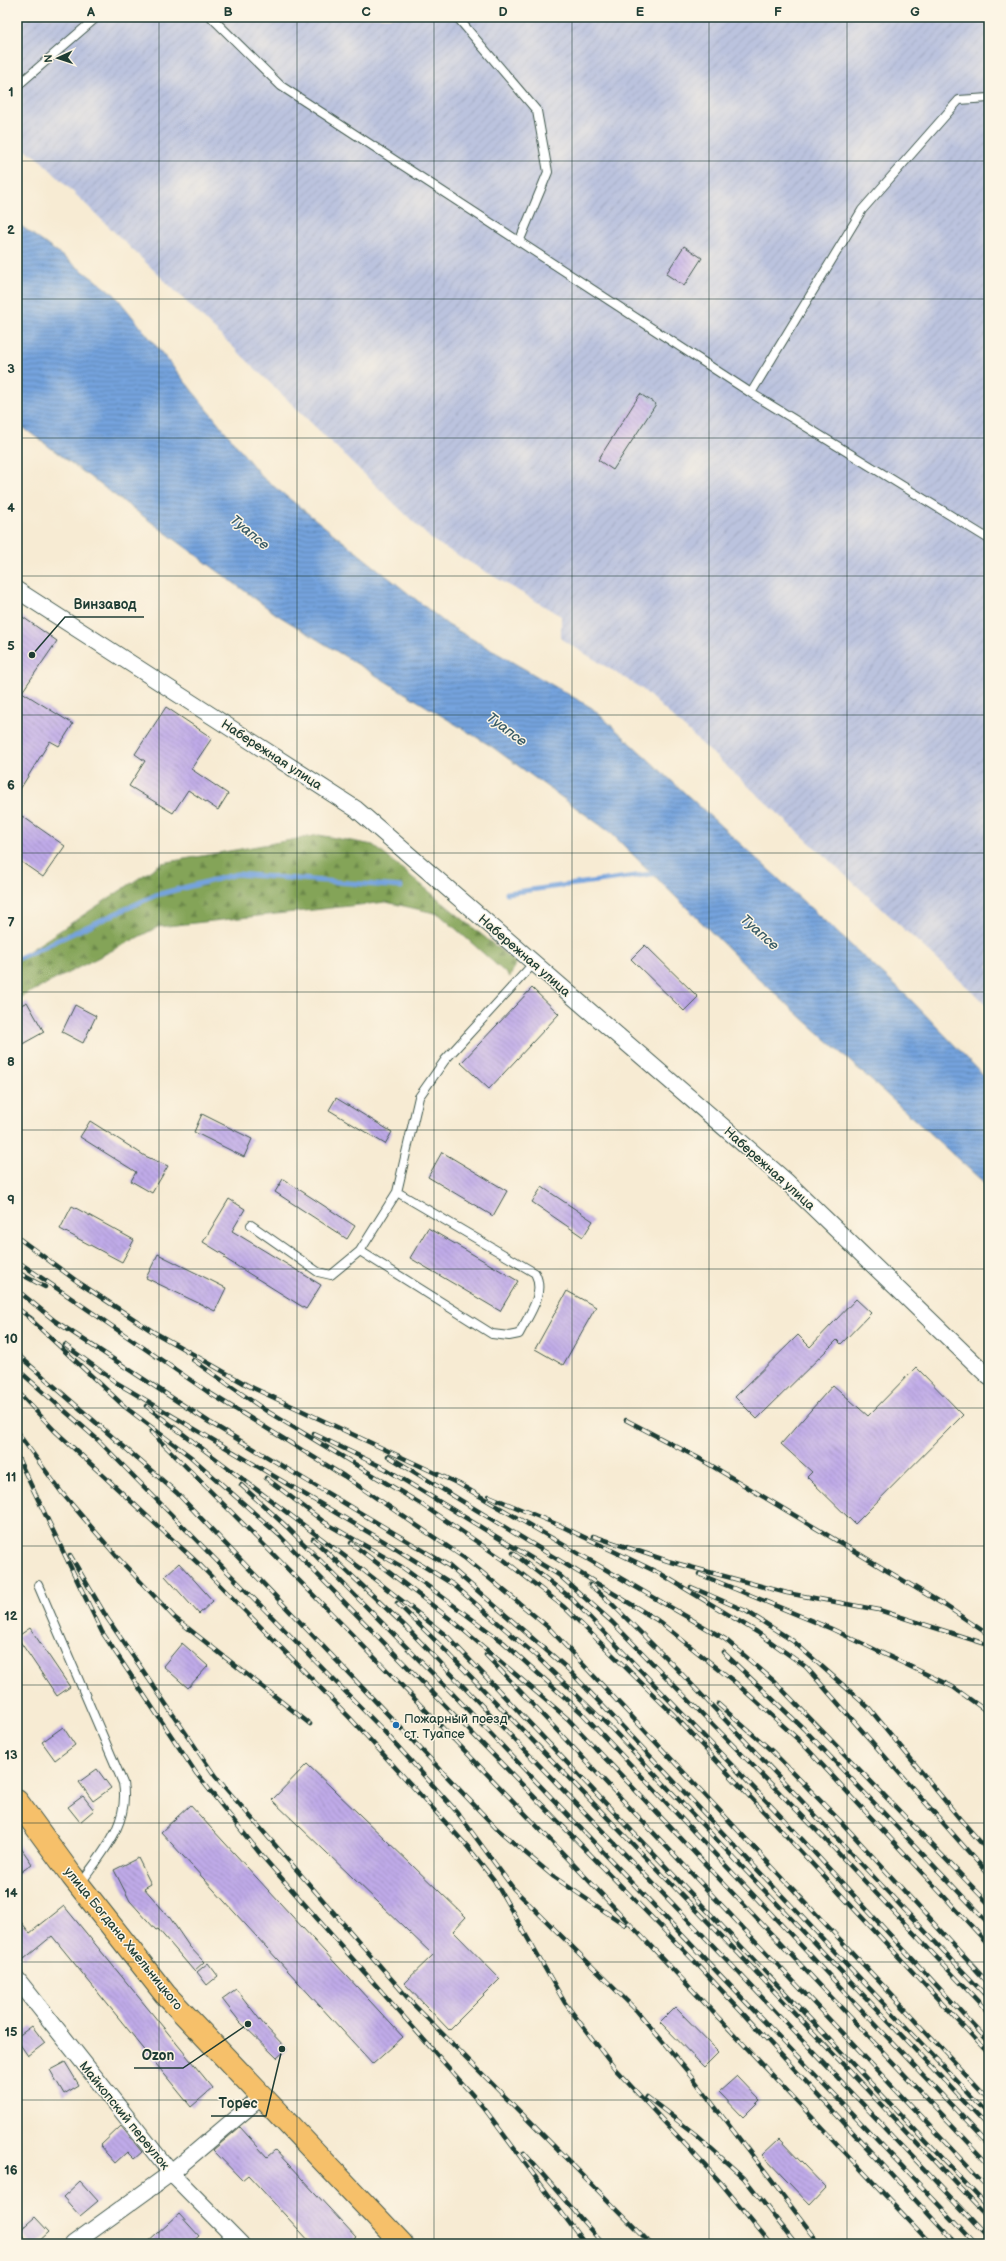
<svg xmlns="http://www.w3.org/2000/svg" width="1006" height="2261" font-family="'Balsamiq Sans',sans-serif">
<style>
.industrial{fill:url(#industrial-furrows)}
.forest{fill:url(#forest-firs);stroke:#527046}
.water{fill:url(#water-rules);stroke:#4a7088}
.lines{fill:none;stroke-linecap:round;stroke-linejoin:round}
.stream{stroke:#74a3dd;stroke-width:5}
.building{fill:url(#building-back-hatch)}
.service-casing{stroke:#3f574c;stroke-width:10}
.minor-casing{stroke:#3f574c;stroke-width:18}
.primary-casing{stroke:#3f574c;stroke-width:24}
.service{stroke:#fff;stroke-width:8}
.minor{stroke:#fff;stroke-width:16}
.primary{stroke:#f6c06b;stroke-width:22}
.rail-casing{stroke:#1f3d34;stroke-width:4.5}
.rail{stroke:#fcf5e5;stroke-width:3;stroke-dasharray:9;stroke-linecap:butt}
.grid{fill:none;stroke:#1f3d34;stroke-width:1;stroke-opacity:0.55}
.poi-dot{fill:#1f6fb2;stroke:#fcf5e5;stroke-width:1.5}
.labels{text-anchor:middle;stroke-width:3;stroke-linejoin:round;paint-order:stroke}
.street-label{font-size:13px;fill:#1f3d34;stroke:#fcf5e5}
.poi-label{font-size:13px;fill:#1f3d34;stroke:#fcf5e5;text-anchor:start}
.water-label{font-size:14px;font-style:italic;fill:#395c67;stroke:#fcf5e5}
.leader{fill:none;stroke:#1f3d34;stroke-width:1.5}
.callout-dot{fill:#1f3d34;stroke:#fcf5e5;stroke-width:1.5}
.callout-label{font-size:14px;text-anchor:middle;font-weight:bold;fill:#1f3d34;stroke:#fcf5e5;stroke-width:3;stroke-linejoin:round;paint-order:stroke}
.neatline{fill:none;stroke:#1f3d34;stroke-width:1.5}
.grid-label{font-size:13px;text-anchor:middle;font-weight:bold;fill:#1f3d34}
</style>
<defs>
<pattern id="industrial-furrows" width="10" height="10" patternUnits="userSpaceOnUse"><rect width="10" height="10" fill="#bbc3de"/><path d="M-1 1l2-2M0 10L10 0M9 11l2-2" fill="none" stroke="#a0a8bf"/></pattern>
<pattern id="forest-firs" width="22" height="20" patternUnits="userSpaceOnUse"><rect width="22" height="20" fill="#84a459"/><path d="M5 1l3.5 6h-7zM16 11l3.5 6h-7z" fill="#6b874a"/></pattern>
<pattern id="water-rules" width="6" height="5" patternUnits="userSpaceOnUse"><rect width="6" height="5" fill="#74a3dd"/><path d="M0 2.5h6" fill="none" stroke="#5f86b4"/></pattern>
<pattern id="building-back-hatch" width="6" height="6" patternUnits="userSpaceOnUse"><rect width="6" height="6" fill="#bfaae8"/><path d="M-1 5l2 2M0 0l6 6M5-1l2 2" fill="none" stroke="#9b8cbd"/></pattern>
</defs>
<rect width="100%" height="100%" fill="#fcf5e5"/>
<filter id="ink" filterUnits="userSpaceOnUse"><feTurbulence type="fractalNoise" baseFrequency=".025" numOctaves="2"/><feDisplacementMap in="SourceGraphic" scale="8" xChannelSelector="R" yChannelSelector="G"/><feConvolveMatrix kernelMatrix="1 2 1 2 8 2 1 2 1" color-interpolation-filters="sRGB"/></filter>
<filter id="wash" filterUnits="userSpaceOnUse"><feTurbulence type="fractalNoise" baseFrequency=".012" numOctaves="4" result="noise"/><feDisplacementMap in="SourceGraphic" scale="16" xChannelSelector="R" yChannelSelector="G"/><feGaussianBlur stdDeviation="0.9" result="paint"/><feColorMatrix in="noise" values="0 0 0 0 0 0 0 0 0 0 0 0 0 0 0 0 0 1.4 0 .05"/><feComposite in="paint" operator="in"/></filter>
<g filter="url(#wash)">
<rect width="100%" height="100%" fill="#f7ebd3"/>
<path class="industrial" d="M17 17H989V1007L641 688 561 639V616L432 540 36 156 17 146Z"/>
<path class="forest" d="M319 835 373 845 516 963 510 977 439 914 386 902 158 927 17 999V959L162 863Z"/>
<path class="water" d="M17 223 114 294 262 477 448 625 592 708 912 1001 989 1081V1190L979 1178 756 976 611 833 491 746 276 614 17 423Z"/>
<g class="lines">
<path class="stream" d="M507 893 659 873
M17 959 156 895 237 874 401 887"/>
</g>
<g id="blocks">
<path class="building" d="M684 246 702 258 684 286 666 274Z
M640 394 656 404 613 470 598 460Z
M17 613 57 641 22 692 73 724 59 746 50 741 17 794Z
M166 707 212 738 191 769 228 794 218 810 188 790 173 813 129 786 145 761 135 754Z
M22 816 65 846 43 877 17 859V824Z
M645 945 698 997 684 1011 631 959Z
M532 988 559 1014 489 1089 461 1063Z
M27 1002 44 1032 17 1047V1007Z
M75 1005 96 1016 83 1043 62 1032Z
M336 1098 392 1132 385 1144 329 1110Z
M202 1114 252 1139 244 1157 194 1132Z
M90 1121 145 1156 168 1166 152 1193 131 1181 136 1172 80 1137Z
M442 1152 507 1191 493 1216 428 1177Z
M283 1179 355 1226 347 1239 275 1192Z
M542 1187 593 1221 583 1237 532 1202Z
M229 1199 245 1209 232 1231 321 1285 306 1309 224 1258 226 1256 203 1242Z
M72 1206 134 1240 122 1262 60 1229Z
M428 1228 518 1281 500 1311 410 1258Z
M158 1254 226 1288 215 1311 146 1278Z
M567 1291 596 1307 563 1365 535 1349Z
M856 1299 871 1313 841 1344 837 1340 757 1419 735 1397 798 1335 810 1347Z
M916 1367 963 1415 855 1524 807 1477 812 1472 781 1444 833 1385 868 1416Z
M179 1563 213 1601 199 1614 165 1576Z
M30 1628 70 1687 57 1696 17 1637Z
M182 1643 208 1666 188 1688 163 1666Z
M63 1727 75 1745 55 1760 42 1742Z
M307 1764 466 1917 453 1931 500 1979 449 2030 404 1983 433 1955 272 1800Z
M97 1769 111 1788 93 1801 79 1782Z
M83 1796 94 1810 80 1822 68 1807Z
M190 1805 403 2037 373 2064 161 1832Z
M17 1842 32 1864 17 1875Z
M138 1858 151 1884 144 1888 170 1918 189 1946 204 1962 194 1971 158 1929 156 1930 130 1901 114 1870Z
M64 1906 213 2088 191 2107 52 1936 24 1959 17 1950V1917L30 1933Z
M208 1963 218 1976 207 1985 197 1972Z
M236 1989 264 2025 287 2049 277 2058 240 2022 222 1999Z
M675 2007 719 2052 704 2067 660 2022Z
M32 2026 45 2043 28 2056 17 2040V2037Z
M65 2062 79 2085 64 2094 50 2070Z
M737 2076 760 2100 743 2117 719 2092Z
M121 2126 142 2152 134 2159 127 2152 115 2163 100 2146Z
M240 2127 267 2157 275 2150 356 2237 349 2244H312L248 2175 242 2180 213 2150Z
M779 2139 826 2188 810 2205 762 2155Z
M80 2181 98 2201 80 2216 63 2197Z
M179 2214 199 2236 190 2244H146Z
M35 2217 49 2232 36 2244H30L19 2231Z"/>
</g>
</g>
<g filter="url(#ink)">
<use href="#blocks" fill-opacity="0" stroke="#3f574c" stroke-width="1"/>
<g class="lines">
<defs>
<path id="service" d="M211 17 281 86 751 393 989 539
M457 17 537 111 548 172 519 242
M17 86 97 17
M751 393 862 210 959 100 989 98
M251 1225 318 1272 331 1275 360 1251 397 1192 419 1097 445 1060 534 963
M360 1251 492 1334 509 1336 519 1334C528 1316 546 1294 535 1273L397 1192
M38 1585 123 1783C130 1824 102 1853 80 1884"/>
<path id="minor" d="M17 590 356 809 786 1181 989 1377
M17 1979 171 2173 241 2244
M73 2244 171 2173 262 2096"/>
<path id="primary" d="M17 1801 72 1876 165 1994 402 2244"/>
</defs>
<use href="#service" class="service-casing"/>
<use href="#minor" class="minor-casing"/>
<use href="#primary" class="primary-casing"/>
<use href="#service" class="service"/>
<use href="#minor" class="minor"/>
<use href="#primary" class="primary"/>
<defs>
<path id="rail" d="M17 1237 78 1282 152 1331 249 1386 459 1484 725 1639 774 1681 989 1904
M17 1261 208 1392 344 1476 466 1559 548 1627 989 2099
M17 1272 45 1287
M17 1290 55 1321 209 1422 449 1566 568 1669 989 2115
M17 1308 32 1319
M28 1317 125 1407 191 1457 279 1535 700 1967 956 2244
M65 1345 117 1383 385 1542 454 1585 534 1654 611 1728 989 2128
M17 1354 177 1493 496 1828 554 1877 625 1925
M193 1360 265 1410 421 1504 504 1560 564 1607 672 1713 989 2054
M17 1369 98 1440 382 1729 457 1812 513 1888 637 2011 689 2073 820 2244
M17 1391 54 1430 201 1566 350 1718 467 1846 494 1880 565 2003 616 2070 721 2183 771 2244
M146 1406 363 1570 448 1637 989 2208
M626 1420 702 1460 946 1606 989 1635
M17 1432 62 1493 119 1559 175 1618 310 1724
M151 1432C418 1696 674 1970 931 2244
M314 1434 386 1469 559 1575 612 1622 824 1838 989 2013
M17 1456 102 1632 196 1773 262 1856 484 2108 585 2244
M388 1456 657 1620 736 1683 801 1742 989 1945
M266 1478 324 1522 402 1567 503 1642 581 1712 989 2145
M241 1485 287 1527 450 1691 976 2244
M489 1496 561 1526 661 1574 757 1632 806 1667 989 1875
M593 1536 668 1561 787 1593 879 1610 989 1645
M313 1539 407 1628 725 1958 989 2238
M351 1543 454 1622 568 1719 989 2164
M513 1553 571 1598 775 1810 989 2042
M70 1555 107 1618 215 1776 414 2005 651 2244
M699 1574 832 1629 953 1687 989 1713
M590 1585 610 1602 678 1670 989 1999
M691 1587 746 1611 793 1641 869 1708 960 1819 989 1852
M397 1603 449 1654 739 1954 989 2219
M723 1652 804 1729 989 1924
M486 1655 989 2189
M718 1704 773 1752 843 1824 989 1984
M647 2097 695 2134 744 2178 796 2244
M524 2153 603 2244"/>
</defs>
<use href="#rail" class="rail-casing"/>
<use href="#rail" class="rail"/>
</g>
</g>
<path class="grid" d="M159 17V2244M297 17V2244M434 17V2244M572 17V2244M709 17V2244M847 17V2244M17 161H989M17 299H989M17 438H989M17 576H989M17 715H989M17 853H989M17 992H989M17 1130H989M17 1269H989M17 1408H989M17 1546H989M17 1685H989M17 1823H989M17 1962H989M17 2100H989"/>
<circle class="poi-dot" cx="396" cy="1725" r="4"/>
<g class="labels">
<g class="street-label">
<text transform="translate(272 754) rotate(33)" y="5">Набережная улица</text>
<text transform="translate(525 955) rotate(41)" y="5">Набережная улица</text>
<text transform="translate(770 1168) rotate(42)" y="5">Набережная улица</text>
<text transform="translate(124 1938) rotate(51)" y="5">улица Богдана Хмельницкого</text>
<text transform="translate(125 2115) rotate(51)" y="5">Майкопский переулок</text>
</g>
<g class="poi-label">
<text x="404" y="1723">Пожарный поезд<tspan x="404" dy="15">ст. Туапсе</tspan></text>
</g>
<g class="water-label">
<text transform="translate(250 532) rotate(40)" y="5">Туапсе</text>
<text transform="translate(507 729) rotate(37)" y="5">Туапсе</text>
<text transform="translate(760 932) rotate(42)" y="5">Туапсе</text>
</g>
</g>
<path class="leader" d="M32 655L65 617H144M248 2024L183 2068H134M282 2049L266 2116H211"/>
<g class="callout-dot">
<circle cx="32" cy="655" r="4"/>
<circle cx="248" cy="2024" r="4"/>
<circle cx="282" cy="2049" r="4"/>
</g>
<g class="callout-label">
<text x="105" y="609">Винзавод</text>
<text x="158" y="2060">Ozon</text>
<text x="238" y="2108">Торес</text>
</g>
<rect width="1006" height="2261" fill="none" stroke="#fcf5e5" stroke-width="44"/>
<g transform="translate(58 58) rotate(267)" stroke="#fcf5e5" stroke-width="3" paint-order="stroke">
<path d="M0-3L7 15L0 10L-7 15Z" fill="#1f3d34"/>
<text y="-6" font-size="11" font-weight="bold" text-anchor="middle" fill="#1f3d34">N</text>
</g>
<rect x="22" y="22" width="962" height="2217" class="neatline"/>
<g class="grid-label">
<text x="91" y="16">A</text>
<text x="228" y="16">B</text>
<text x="366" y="16">C</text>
<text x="503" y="16">D</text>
<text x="640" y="16">E</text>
<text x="778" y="16">F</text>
<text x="915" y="16">G</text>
<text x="11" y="96">1</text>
<text x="11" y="234">2</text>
<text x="11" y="373">3</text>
<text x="11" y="512">4</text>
<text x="11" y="650">5</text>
<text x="11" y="789">6</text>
<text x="11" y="927">7</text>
<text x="11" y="1066">8</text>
<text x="11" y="1204">9</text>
<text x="11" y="1343">10</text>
<text x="11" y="1481">11</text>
<text x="11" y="1620">12</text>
<text x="11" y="1759">13</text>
<text x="11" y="1897">14</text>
<text x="11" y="2036">15</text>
<text x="11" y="2174">16</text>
</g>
</svg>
